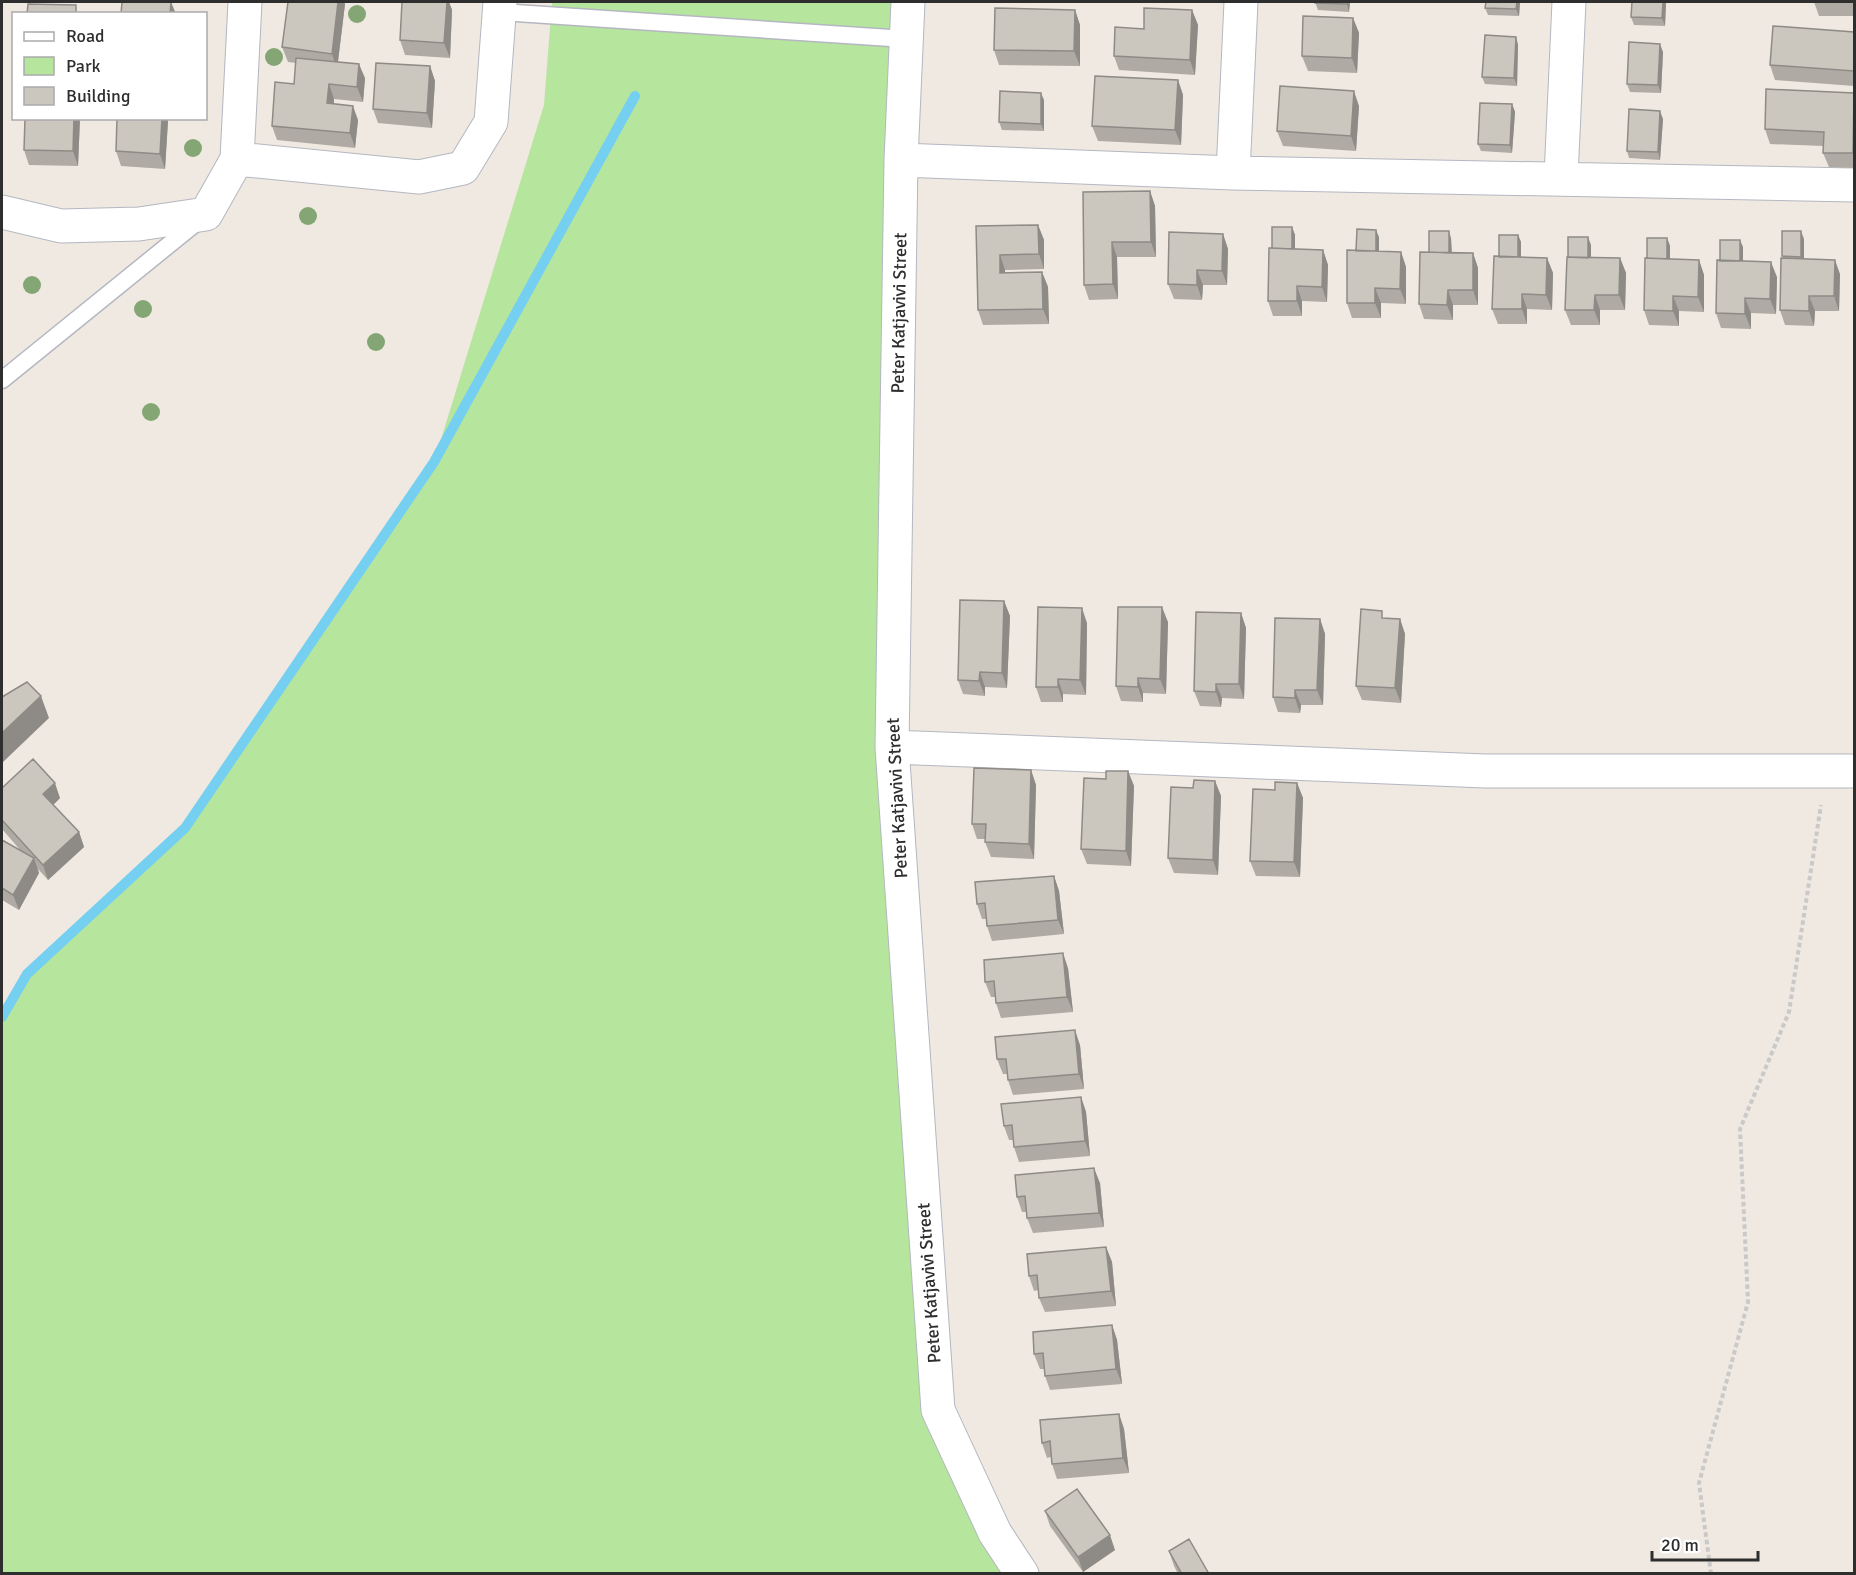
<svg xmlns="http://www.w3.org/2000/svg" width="1856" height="1575" font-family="Signika,sans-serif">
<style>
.green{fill:#b6e59e}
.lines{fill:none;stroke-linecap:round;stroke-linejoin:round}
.stream{stroke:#75cff0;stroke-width:10}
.service-casing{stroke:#b4b7c1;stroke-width:19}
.minor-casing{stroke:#b4b7c1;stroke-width:35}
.path{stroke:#c9c9c9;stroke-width:4;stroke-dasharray:4.5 3;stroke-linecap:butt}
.service{stroke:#fff;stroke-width:16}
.minor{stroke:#fff;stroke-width:33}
.tree{fill:#84a574}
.wall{fill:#afaba4}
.shaded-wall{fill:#8e8b86}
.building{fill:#cbc7bf;stroke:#8e8b86;stroke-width:1.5}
.labels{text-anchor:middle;stroke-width:5;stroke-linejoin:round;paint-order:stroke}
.street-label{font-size:18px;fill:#2e2e2e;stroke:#fff}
</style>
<rect width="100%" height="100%" fill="#efe9e1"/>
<path class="green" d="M552 2H908L892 747 938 1410 1022 1573 2 1574V1017L27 974 185 828 434 462 544 105Z"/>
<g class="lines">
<path class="stream" d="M2 1017 27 974 185 828 434 462 635 96"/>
<defs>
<path id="service" d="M499 12 906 39
M2 380 197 222"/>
<path id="minor" d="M908 2 901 160 892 747 938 1410 995 1533 1022 1574
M237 159 245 2
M901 160 1233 173 1854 185
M1233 173 1241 2
M1561 177 1569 2
M2 212 61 226 139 224 206 214 237 159 419 177 463 168 491 122 500 2
M892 747 1485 771H1854"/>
</defs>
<use href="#service" class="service-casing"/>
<use href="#minor" class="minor-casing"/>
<path class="path" d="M1711 1574 1699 1483 1748 1302 1740 1129 1789 1012 1821 805"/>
<use href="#service" class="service"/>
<use href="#minor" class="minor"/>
</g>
<g class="tree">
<circle cx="357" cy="14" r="9"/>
<circle cx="274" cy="57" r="9"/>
<circle cx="193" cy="148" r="9"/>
<circle cx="308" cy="216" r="9"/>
<circle cx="32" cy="285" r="9"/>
<circle cx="143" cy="309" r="9"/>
<circle cx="376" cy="342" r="9"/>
<circle cx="151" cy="412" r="9"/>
</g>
<path class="wall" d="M288 2H344L345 4 338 62 365 78 363 102 334 99V104L358 120 355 148 277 140 272 126 294 84 296 63 288 62 282 47Z
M402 2H449L452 10 450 58 405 55 400 40Z
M1315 2H1350L1349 12 1318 10Z
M1486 2H1520L1519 16 1488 15 1485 8Z
M1666 2 1665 26 1634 25 1631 17Z
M1814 2H1854V16H1819Z
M1075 10 1080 25V66L999 65 994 50Z
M1192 10 1198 25 1195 75 1119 70 1114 56 1144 29Z
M1353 18 1359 33 1357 73 1308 71 1302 56Z
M1854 32V86L1775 80 1770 65Z
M1516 37 1518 45 1517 86 1485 84 1482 77Z
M1663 52 1661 93 1630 92 1627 84Z
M430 66 435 81 432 128 378 123 373 109Z
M1178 80 1183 95 1181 145 1098 141 1092 126Z
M1854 93V168L1829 167 1823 153V146L1770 144 1765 129Z
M1044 100V131L1002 130 999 122Z
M1512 104 1515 112 1512 153 1481 151 1478 144Z
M1359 106 1356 151 1283 146 1277 131Z
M25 118H80L78 166 29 165 24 150Z
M1663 119 1660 160 1629 158 1627 151Z
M168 121 165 169 121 166 116 151Z
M1150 191 1155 206 1156 257H1117L1118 299 1089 300 1084 285 1083 192Z
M1038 225 1044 240V269L1005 270V273L1042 272 1048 287 1049 324 983 325 978 310 976 226Z
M1292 227 1295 235V249L1323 250 1328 265 1327 302 1302 301V316H1273L1268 301 1272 248Z
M1223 234 1228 249 1227 285H1203L1202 300 1174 299 1168 284Z
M1518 235 1521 242V257L1547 258 1553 273 1552 310 1527 309V324H1498L1492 309Z
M1379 237V251L1401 252 1406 267V304L1381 303V318H1352L1347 303Z
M1451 238 1452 253H1473L1478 268V305H1453V320L1424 319 1419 304Z
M1667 238 1670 246V259L1699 260 1704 275V312L1679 311V326L1649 325 1644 310 1647 258Z
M1804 239V259L1840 274 1839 311H1815L1814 326 1785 325 1780 310 1783 258 1782 256Z
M1591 245V258H1620L1626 273 1625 310H1600V325H1571L1565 310Z
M1743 247V261L1777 277 1776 314 1751 313V329L1721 328 1716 313 1720 261Z
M1004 601 1010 616 1007 688 985 687V696L963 694 958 680Z
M1241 613 1246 628 1244 699 1222 698 1221 707 1200 706 1194 691Z
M1385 618 1400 619 1405 634 1401 703 1362 700 1356 686Z
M1320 619 1325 634 1323 705H1301L1300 713 1278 712 1273 697Z
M1168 622 1166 694 1143 693V702L1121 701 1116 686Z
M1087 623 1086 695 1063 694V702H1041L1036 687Z
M1031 770 1036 785 1034 859 991 857 985 842V839H977L972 824Z
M1128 771 1134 786 1131 866 1087 864 1081 849 1106 779Z
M1215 781 1221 796 1218 875 1174 873 1168 858 1193 788Z
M1297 783 1303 798 1300 877 1256 876 1250 861 1275 790Z
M2 788 60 798 53 805 79 832 84 847 48 880 38 869 39 873 19 910 2 900V840L21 851 2 829Z
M1054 876 1059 891 1064 934 992 941 987 926 986 919H982L977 904Z
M1068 968 1073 1012 1001 1018 996 1003 995 997H991L985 982Z
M1080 1045 1084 1089 1013 1095 1008 1080 1007 1074H1003L997 1059Z
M1081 1097 1086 1112 1090 1156 1019 1162 1014 1147 1013 1140H1009L1004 1126Z
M1100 1183 1104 1227 1033 1233 1027 1218V1212H1022L1017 1197Z
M1106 1247 1112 1262 1116 1306 1045 1312 1039 1298 1038 1290 1034 1291 1029 1276Z
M1112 1325 1117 1340 1122 1384 1050 1390 1045 1376 1044 1369H1040L1034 1354Z
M1119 1414 1124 1429 1129 1473 1057 1479 1052 1464 1051 1457 1047 1458 1042 1443Z
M1045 1511 1115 1550 1083 1572 1050 1526Z
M1169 1551 1209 1574H1178L1174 1566Z"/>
<path class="shaded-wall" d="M171 2 176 14H170Z
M338 2H344L345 4 337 69 332 54Z
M447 2H449L452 10 450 58 444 43Z
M1347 2H1350L1349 12 1347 4Z
M1517 2H1520L1519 16 1516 9Z
M1663 2H1666L1665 26 1662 18Z
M1075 10 1080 25V66L1074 51Z
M1192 10 1198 25 1195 75 1190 60Z
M1353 18 1359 33 1357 73 1352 58Z
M1516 37 1518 45 1517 86 1514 78Z
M1660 44 1663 52 1661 93 1658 85Z
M359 64 365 78 363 102 357 87Z
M430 66 435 81 432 128 427 113Z
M1178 80 1183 95 1181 145 1175 130Z
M329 84 334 99 333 118 327 103Z
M1354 91 1359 106 1356 151 1351 136Z
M1041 93 1044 100V131L1041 124Z
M1512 104 1515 112 1512 153 1510 145Z
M353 106 358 120 355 148 350 133Z
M1660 111 1663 119 1660 160 1658 152Z
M74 118H80L78 166 73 151Z
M162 118H167L168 121 165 169 160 154Z
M1150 191 1155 206 1156 257 1151 242Z
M1038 225 1044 240V269L1039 254Z
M1292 227 1295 235V259L1292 252Z
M1376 230 1379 237V262L1376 255Z
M1449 231 1451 238 1452 263 1449 256Z
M1801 231 1804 239V264L1801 257Z
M1223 234 1228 249 1227 285 1222 271Z
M1518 235 1521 242V268L1518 260Z
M1588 237 1591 245V270L1588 262Z
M1667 238 1670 246V270L1667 263Z
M1740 240 1743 247V273L1740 265Z
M1112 242 1117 257 1118 299 1113 284Z
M1323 250 1328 265 1327 302 1322 287Z
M1401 252 1406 267V304L1400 289Z
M1473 253 1478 268V305L1473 290Z
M1000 255 1005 270 1006 288 1000 273Z
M1547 258 1553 273 1552 310 1546 295Z
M1620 258 1626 273 1625 310 1619 295Z
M1699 260 1704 275V312L1698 297Z
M1835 260 1840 274 1839 311 1834 296Z
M1771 262 1777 277 1776 314 1770 299Z
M1197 270 1203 285 1202 300 1197 285Z
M1042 272 1048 287 1049 324 1043 309Z
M1297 286 1302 301V316L1297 301Z
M1375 288 1381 303V318L1375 303Z
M1448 290 1453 305V320L1447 305Z
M1522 294 1527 309V324L1522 309Z
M1595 295 1600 310V325L1594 310Z
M1673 296 1679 311V326L1673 311Z
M1809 296 1815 311 1814 326 1809 311Z
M1745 298 1751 313V329L1745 314Z
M1004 601 1010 616 1007 688 1002 673Z
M1162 607 1168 622 1166 694 1160 679Z
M1082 608 1087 623 1086 695 1080 680Z
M1241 613 1246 628 1244 699 1239 684Z
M1320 619 1325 634 1323 705 1317 690Z
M1400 619 1405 634 1401 703 1395 688Z
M980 672 985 687V696L979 681Z
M1138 678 1143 693V702L1138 687Z
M1058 679 1063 694V702L1058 687Z
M1216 684 1222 698 1221 707 1216 692Z
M1295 690 1301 705 1300 713 1295 698Z
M41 696 49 718 2 763V733Z
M1031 770 1036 785 1034 859 1029 844Z
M1128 771 1134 786 1131 866 1126 851Z
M1215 781 1221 796 1218 875 1213 860Z
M55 783 60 798 49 809 43 794Z
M1297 783 1303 798 1300 877 1294 862Z
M79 832 84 847 48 880 43 865Z
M34 858 39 873 19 910 13 895Z
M1054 876 1059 891 1064 934 1058 920Z
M1063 953 1068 968 1073 1012 1067 997Z
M1075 1030 1080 1045 1084 1089 1079 1074Z
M1081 1097 1086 1112 1090 1156 1085 1141Z
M1094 1168 1100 1183 1104 1227 1099 1213Z
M1106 1247 1112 1262 1116 1306 1111 1291Z
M1112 1325 1117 1340 1122 1384 1116 1369Z
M1119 1414 1124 1429 1129 1473 1123 1458Z
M1110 1535 1115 1550 1083 1572 1078 1557Z"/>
<path class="building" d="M122 2H171L170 14H121Z
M288 2H338L332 54 282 47Z
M402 2H447L444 43 400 40Z
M1315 2H1347V4L1315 3Z
M1486 2H1517L1516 9 1485 8Z
M1632 2H1663L1662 18 1631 17Z
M28 4 76 5V14H27Z
M995 8 1075 10 1074 51 994 50Z
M1144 8 1192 10 1190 60 1114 56 1115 27 1144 29Z
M1303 16 1353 18 1352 58 1302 56Z
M1773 26 1854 32V71L1770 65Z
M1485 35 1516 37 1514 78 1482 77Z
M1629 42 1660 44 1658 85 1627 84Z
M296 58 359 64 357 87 329 84 327 103 353 106 350 133 272 126 275 82 294 84Z
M376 63 430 66 427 113 373 109Z
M1095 76 1178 80 1175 130 1092 126Z
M1280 86 1354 91 1351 136 1277 131Z
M1766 89 1854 93 1853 153H1823L1824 132 1765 129Z
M1000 91 1041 93V124L999 122Z
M1480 103 1512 104 1510 145 1478 144Z
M1629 109 1660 111 1658 152 1627 151Z
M25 118H74L73 151 24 150Z
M117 118H162L160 154 116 151Z
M1150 191 1151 242H1112L1113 284 1084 285 1083 192Z
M1038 225 1039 254 1000 255V273L1042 272 1043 309 978 310 976 226Z
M1272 227H1292V249L1272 248Z
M1357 229 1376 230V251H1356Z
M1429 231H1449V253L1429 252Z
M1782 231H1801V257L1782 256Z
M1169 232 1223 234 1222 271 1197 270V285L1168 284Z
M1499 235H1518V257H1499Z
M1568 237H1588V258L1568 257Z
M1647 238H1667V259L1647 258Z
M1720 240H1740V261H1720Z
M1269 248 1323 250 1322 287 1297 286V301H1268Z
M1347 250 1401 252 1400 289 1375 288V303H1347Z
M1420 252 1473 253V290H1448L1447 305 1419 304Z
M1494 256 1547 258 1546 295 1522 294V309H1492Z
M1567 257 1620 258 1619 295H1595L1594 310H1565Z
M1645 258 1699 260 1698 297 1673 296V311L1644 310Z
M1781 258 1835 260 1834 296H1809V311L1780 310Z
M1717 260 1771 262 1770 299 1745 298V314L1716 313Z
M960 600 1004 601 1002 673 980 672 979 681 958 680Z
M1038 607 1082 608 1080 680 1058 679V687H1036Z
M1118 607H1162L1160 679 1138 678V687L1116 686Z
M1361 609 1382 611V618L1400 619 1395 688 1356 686Z
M1196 612 1241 613 1239 684H1216V692L1194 691Z
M1275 618 1320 619 1317 690H1295V698L1273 697Z
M27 682 41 696 2 733V697Z
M33 759 55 783 43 794 79 832 43 865 2 820V788Z
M974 768 1031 770 1029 844 985 842 986 824H972Z
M1106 771H1128L1126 851 1081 849 1084 778 1106 779Z
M1194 780 1215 781 1213 860 1168 858 1171 787 1193 788Z
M1275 782 1297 783 1294 862 1250 861 1253 789 1275 790Z
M2 840 34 858 13 895 2 888Z
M1054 876 1058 920 987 926 985 903 977 904 975 882Z
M1063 953 1067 997 996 1003 994 981 985 982 984 960Z
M1075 1030 1079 1074 1008 1080 1006 1059H997L995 1037Z
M1081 1097 1085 1141 1014 1147 1012 1125 1004 1126 1001 1104Z
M1094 1168 1099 1213 1027 1218 1025 1196 1017 1197 1015 1175Z
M1106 1247 1111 1291 1039 1298 1037 1275 1029 1276 1027 1254Z
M1112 1325 1116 1369 1045 1376 1043 1353 1034 1354 1033 1332Z
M1119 1414 1123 1458 1052 1464 1050 1441 1042 1443 1040 1420Z
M1077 1489 1110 1535 1078 1557 1045 1511Z
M1189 1539 1209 1574H1182L1169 1551Z"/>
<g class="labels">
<g class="street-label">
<text transform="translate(899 313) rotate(-89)" y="6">Peter Katjavivi Street</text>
<text transform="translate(897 798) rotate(-93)" y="6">Peter Katjavivi Street</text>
<text transform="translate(929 1283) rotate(-94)" y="6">Peter Katjavivi Street</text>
</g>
</g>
<rect width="1856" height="1575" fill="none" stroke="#2e2e2e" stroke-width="6"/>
<rect x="12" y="12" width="195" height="108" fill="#ffffff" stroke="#ababab" stroke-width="1.5"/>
<rect x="24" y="32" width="30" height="9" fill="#ffffff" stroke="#ababab" stroke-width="1.5"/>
<text x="66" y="42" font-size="18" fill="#2e2e2e">Road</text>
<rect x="24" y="57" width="30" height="18" fill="#b6e59e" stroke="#ababab" stroke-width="1.5"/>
<text x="66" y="72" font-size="18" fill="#2e2e2e">Park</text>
<rect x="24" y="87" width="30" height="18" fill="#cbc7bf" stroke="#ababab" stroke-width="1.5"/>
<text x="66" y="102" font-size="18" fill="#2e2e2e">Building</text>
<path d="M1652 1551v9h106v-9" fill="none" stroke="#2e2e2e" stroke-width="3"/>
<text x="1661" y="1551" font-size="18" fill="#2e2e2e" stroke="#ffffff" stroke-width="4.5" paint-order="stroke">20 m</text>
</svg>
